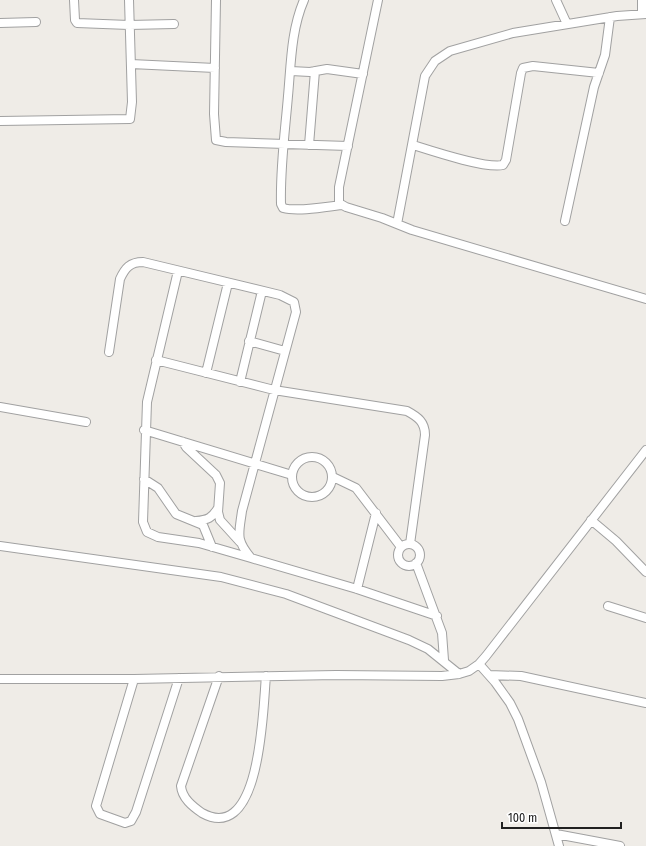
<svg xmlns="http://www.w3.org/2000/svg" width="646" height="846" font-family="'Fira Sans Condensed',sans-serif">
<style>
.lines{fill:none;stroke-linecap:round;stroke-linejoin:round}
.minor-casing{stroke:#a1a1a1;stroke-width:10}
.minor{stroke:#fff;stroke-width:8}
</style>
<rect width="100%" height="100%" fill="#efece7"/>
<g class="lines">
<defs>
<path id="minor" d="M74 0 75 20 77 23 129 25 174 24
M216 0 214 114 216 140 226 142 348 146
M304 0C291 30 291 64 288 96 285 132 280 168 281 204L283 208C298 212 325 207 341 205
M378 0 339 187V203L346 207 382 218 412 230 646 299
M556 0 567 24
M642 0V14
M0 23 36 22
M131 64 215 68
M291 71 310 72 327 69 363 74
M0 121 130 119 132 102 129 0
M309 145 315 71
M413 145C432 151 486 169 503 165L506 160 521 73 523 68 533 66 599 73
M565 221 594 87 605 55 610 17
M397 224 425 76 435 61 450 51 513 33 617 16 646 14
M178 271 147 402 143 522 147 532 158 537 199 543 251 558
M249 341 285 351
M109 352 120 279C125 268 130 262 143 262L280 295 294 302 296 312 242 511C239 534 235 539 251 558L357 589 437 616
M156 360 274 390 407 411C418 417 425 422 425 435L410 544
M206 373 228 283
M240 382 262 291
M0 407 86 422
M144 430 292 475
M183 442 186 447 216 475 220 483 218 512 220 520 240 542
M292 477a20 20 0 1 1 40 0a20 20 0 1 1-40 0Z
M333 477 356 488 401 547
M144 479 158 488 176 514 203 525 212 547
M591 520 616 541 646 572
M196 521C208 520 212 518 218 508
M398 555a11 11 0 1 1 22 0a11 11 0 1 1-22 0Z
M0 546 221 577 286 594 409 640 428 649 459 674
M416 563 442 633 444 660
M357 589 376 513
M608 606 646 618
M479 664 495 682 510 703 518 719 541 782 559 846
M489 675 521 676 646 703
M219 676 181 786C182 798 192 806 202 813 262 846 263 705 266 676
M0 679H134L336 675 442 676 459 674 469 671 479 664 486 656 646 450
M134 679 96 806 100 814 125 823 131 821 136 812 179 678
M556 834 620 846"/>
</defs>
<use href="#minor" class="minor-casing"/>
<use href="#minor" class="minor"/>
</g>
<path d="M502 822v6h119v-6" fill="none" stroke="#202020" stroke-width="2"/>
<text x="508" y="822" font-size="12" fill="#202020" stroke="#ffffff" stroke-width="3" paint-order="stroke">100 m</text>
</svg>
